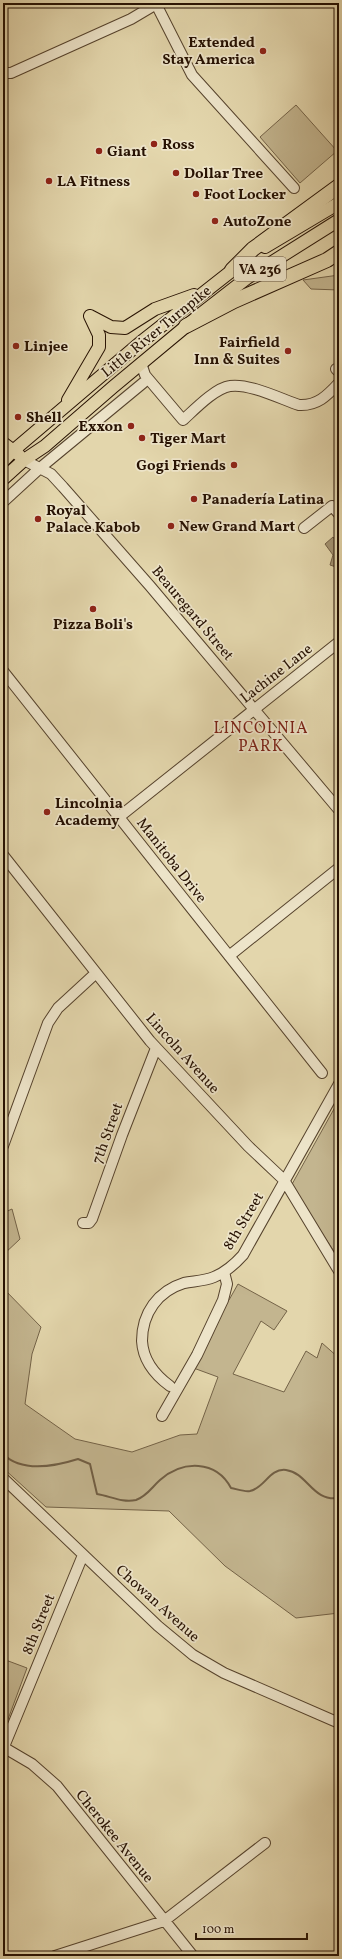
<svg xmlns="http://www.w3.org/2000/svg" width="342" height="1959" font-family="Vollkorn,serif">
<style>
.green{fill:#c3b58f;stroke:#746348}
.water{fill:#a39372;stroke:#715f45}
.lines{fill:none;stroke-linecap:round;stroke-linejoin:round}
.stream{stroke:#715f45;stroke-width:2}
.minor-casing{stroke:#55422c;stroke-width:12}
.major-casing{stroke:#261102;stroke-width:14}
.highway-casing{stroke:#261102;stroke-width:16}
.minor{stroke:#ede4c9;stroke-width:10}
.major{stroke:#e3d6ac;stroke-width:12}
.highway{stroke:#e3d6ac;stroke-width:14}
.poi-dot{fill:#8f2418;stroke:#ede4c9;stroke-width:1.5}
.labels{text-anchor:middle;stroke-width:3.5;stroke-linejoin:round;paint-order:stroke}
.shield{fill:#ede4c9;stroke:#62503e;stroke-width:1}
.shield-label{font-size:14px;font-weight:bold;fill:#261102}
.poi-label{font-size:15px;font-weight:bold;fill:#261102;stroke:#ede4c9;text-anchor:start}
.street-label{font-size:15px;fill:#261102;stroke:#ede4c9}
.neighbourhood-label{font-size:16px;letter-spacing:1px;fill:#7a1f14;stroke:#ede4c9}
</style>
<rect width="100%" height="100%" fill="#e3d6ac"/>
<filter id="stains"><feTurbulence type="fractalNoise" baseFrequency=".005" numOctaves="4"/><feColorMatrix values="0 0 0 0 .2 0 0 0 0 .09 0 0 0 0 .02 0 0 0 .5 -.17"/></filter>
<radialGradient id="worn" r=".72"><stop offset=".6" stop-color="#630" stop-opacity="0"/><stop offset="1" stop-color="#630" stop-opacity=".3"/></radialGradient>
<path class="green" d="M296 105 337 151 300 183 260 137Z
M339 275V290L311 289 303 280Z
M339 1100V1259L291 1186Z
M12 1209 20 1239 3 1255V1213Z
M238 1284 287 1311 274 1330 261 1321 233 1374 284 1392 306 1351 317 1358 322 1343 339 1358V1613L296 1618 225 1566 169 1511 46 1507 3 1468V1288L41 1327 32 1354 25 1404 75 1439 132 1452 180 1435 197 1434 218 1377 188 1366 225 1298 229 1300Z
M3 1659 27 1668 4 1730H3Z"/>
<path class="water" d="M333 537 339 545V568L330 565 333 555 325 544Z"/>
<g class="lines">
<path class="stream" d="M3 1454C22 1473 56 1466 78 1459L90 1464 97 1494C110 1496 122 1503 136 1500 147 1496 152 1487 160 1480 183 1460 216 1460 231 1488 237 1489 244 1492 250 1491 265 1488 269 1468 286 1470 308 1473 312 1502 339 1498"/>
<defs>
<path id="minor" d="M156 4 192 75 294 188
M3 73H11L131 19 158 3
M141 363 145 375 183 420C194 410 215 388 230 386 249 383 281 399 299 405 317 406 327 396 339 383
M336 369 339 372
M24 460 51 474 63 487 150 586 339 810
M3 502 40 468 143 383
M304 528 332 506 339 514
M3 671 322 1073
M119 817 339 642
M3 855 150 1041 248 1146 284 1180 339 1271
M229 956 339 868
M3 1146 48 1023 58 1008 96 973
M83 1223H89L92 1219 122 1135 156 1048
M170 1386C155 1375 143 1360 142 1341 142 1313 158 1291 184 1283 194 1281 204 1281 214 1277 226 1272 235 1264 243 1255L339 1084
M162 1416 197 1355 223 1300 227 1284 224 1272
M3 1478 158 1626 193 1655 224 1673 339 1723
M3 1747 32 1764 57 1786 193 1956
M3 1749 83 1555
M55 1956 164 1921 265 1843"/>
<path id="major" d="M265 247 339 203
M90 316 111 327 125 328 155 309 194 295
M68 400 99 347V335L90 316
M3 443 19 455
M3 461 14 450 141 342 239 265
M3 479 24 460 45 446 113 387 202 313 247 278 339 220"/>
<path id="highway" d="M232 270 253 249 339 186
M186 326 234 301 327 260 339 252"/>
</defs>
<use href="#minor" class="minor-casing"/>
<use href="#major" class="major-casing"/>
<use href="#highway" class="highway-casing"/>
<use href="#minor" class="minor"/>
<use href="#major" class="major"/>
<use href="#highway" class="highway"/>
</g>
<g class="poi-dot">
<circle cx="263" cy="51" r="4"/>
<circle cx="154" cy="144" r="4"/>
<circle cx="99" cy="151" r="4"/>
<circle cx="176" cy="173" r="4"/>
<circle cx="49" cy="181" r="4"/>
<circle cx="196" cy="194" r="4"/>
<circle cx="215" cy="221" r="4"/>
<circle cx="16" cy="346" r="4"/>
<circle cx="288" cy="351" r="4"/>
<circle cx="18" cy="417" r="4"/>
<circle cx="131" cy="426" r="4"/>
<circle cx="142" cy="438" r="4"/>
<circle cx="234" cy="465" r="4"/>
<circle cx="194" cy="499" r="4"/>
<circle cx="38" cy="519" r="4"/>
<circle cx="171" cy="526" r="4"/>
<circle cx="93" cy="609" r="4"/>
<circle cx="47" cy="812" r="4"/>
</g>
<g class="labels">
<rect class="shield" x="234" y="257" width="52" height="24" rx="3"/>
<g class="shield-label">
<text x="260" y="274">VA 236</text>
</g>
<g class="poi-label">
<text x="255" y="47" text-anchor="end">Extended<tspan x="255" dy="17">Stay America</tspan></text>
<text x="162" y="149">Ross</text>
<text x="107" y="156">Giant</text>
<text x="184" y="178">Dollar Tree</text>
<text x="57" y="186">LA Fitness</text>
<text x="204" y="199">Foot Locker</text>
<text x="223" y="226">AutoZone</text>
<text x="280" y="347" text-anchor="end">Fairfield<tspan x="280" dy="17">Inn &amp; Suites</tspan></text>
<text x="24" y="351">Linjee</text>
<text x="26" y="422">Shell</text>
<text x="123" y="431" text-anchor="end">Exxon</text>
<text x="150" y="443">Tiger Mart</text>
<text x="226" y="470" text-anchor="end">Gogi Friends</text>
<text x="202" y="504">Panadería Latina</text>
<text x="46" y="515">Royal<tspan x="46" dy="17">Palace Kabob</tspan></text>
<text x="179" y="531">New Grand Mart</text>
<text x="93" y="629" text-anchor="middle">Pizza Boli's</text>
<text x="55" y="808">Lincolnia<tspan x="55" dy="17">Academy</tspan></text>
</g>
<g class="street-label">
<text transform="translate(156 331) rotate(-39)" y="5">Little River Turnpike</text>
<text transform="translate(193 613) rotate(50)" y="5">Beauregard Street</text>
<text transform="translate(276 673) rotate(-38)" y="5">Lachine Lane</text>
<text transform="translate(172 860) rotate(52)" y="5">Manitoba Drive</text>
<text transform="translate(183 1053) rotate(48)" y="5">Lincoln Avenue</text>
<text transform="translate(107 1133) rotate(-70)" y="5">7th Street</text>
<text transform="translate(243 1221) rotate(-59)" y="5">8th Street</text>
<text transform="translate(158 1603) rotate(42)" y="5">Chowan Avenue</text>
<text transform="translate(38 1624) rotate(-68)" y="5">8th Street</text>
<text transform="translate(115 1836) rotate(51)" y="5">Cherokee Avenue</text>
</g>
<g class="neighbourhood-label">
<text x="261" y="733">LINCOLNIA<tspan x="261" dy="18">PARK</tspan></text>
</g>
</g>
<rect width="342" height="1959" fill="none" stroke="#e3d6ac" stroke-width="16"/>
<rect x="4" y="4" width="334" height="1951" fill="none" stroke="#261102" stroke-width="2"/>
<rect x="8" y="8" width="326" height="1943" fill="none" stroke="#261102"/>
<path d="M196 1933v6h111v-6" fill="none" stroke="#261102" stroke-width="2"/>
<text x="202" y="1933" font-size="12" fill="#261102" stroke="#ede4c9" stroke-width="3" paint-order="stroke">100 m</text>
<rect width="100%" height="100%" filter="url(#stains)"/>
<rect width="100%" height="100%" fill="url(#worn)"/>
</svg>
